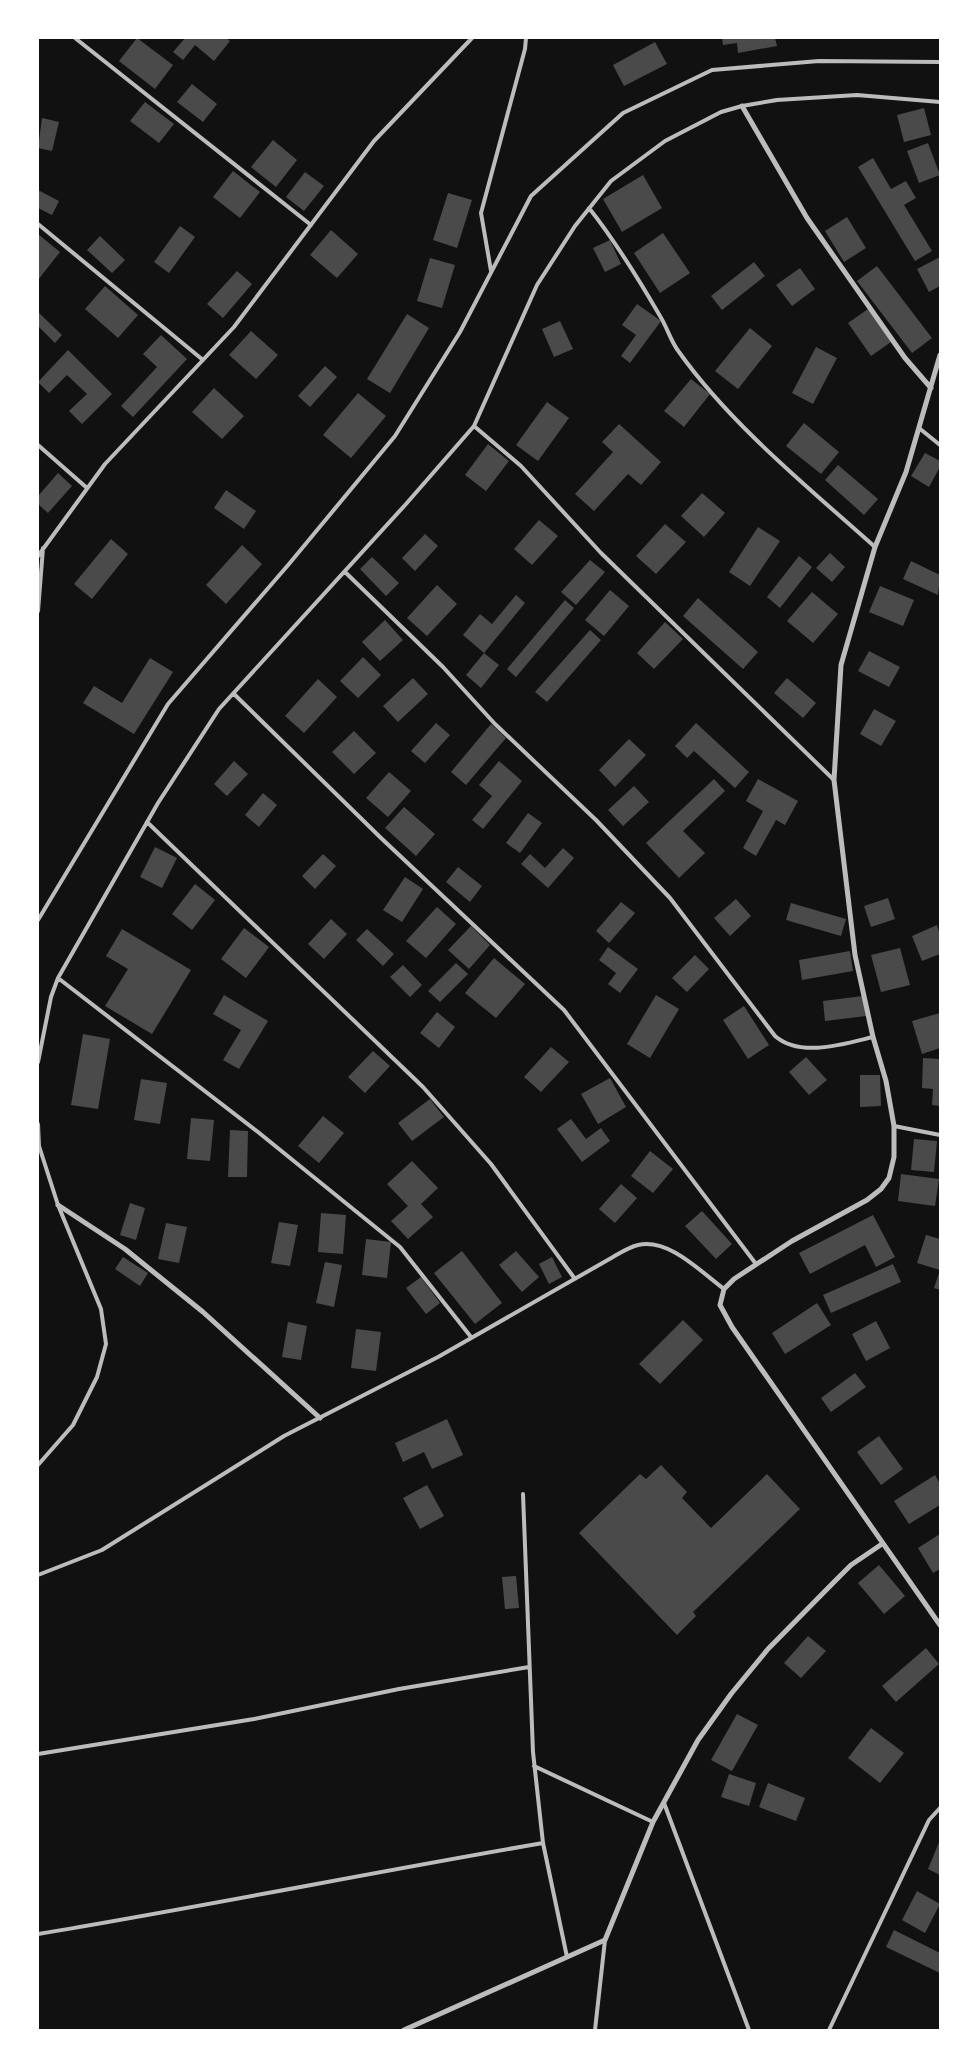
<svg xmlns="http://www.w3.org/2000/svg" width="978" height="2068" font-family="'Crimson Pro',serif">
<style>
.building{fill:#4a4a4a}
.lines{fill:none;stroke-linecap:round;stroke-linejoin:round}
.service{stroke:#bcbcbc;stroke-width:4}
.minor{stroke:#bcbcbc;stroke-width:5}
</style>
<rect width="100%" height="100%" fill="#111"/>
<path class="building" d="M137 38 173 65 155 89 119 61Z
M185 38H226L230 41 214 61 195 45 183 60 173 52Z
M722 38H775L777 46 738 53 737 43 723 45Z
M655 42 667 64 624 86 613 65Z
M192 84 217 104 203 122 177 102Z
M145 102 174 124 159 143 130 121Z
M924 108 931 135 904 142 897 115Z
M42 118 59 122 52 151 38 148Z
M273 140 297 160 276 187 251 167Z
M928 143 940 175 919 183 907 151Z
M873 158 891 189 906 181 916 198 904 205 932 251 915 261 858 167Z
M233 171 260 192 240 218 213 197Z
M305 172 324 186 304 211 286 197Z
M643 175 662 208 622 232 603 199Z
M38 190 59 201 52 215 38 208Z
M448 193 472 200 457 248 433 240Z
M847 217 866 248 844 262 825 231Z
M180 226 195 237 169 273 154 262Z
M331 230 358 254 337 278 310 255Z
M663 233 690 273 660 293 634 253Z
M38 234 60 252 38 280Z
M100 236 125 260 112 273 87 250Z
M610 240 621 264 605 272 593 248Z
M940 257V286L929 292 917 269Z
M430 258 455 265 442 308 417 301Z
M754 262 765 276 722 310 711 296Z
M877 266 932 338 912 353 857 281Z
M800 268 815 289 792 306 776 285Z
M237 271 252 284 223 318 207 304Z
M105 286 138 315 118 338 85 309Z
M637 304 661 321 630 363 621 356 636 335 622 325Z
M868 309 891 342 871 356 848 323Z
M38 312 62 335 55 343 38 326Z
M407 314 429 328 390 393 367 379Z
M560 321 573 349 554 357 542 329Z
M750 328 772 346 738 389 715 371Z
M251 331 278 355 256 379 229 355Z
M161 335 187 359 133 417 121 406 157 367 143 354Z
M816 347 837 358 813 404 792 393Z
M68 350 112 394 82 424 69 411 87 394 67 375 49 393 38 382Z
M325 366 337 377 310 407 298 396Z
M691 379 710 394 684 427 664 411Z
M214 388 244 416 222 439 192 412Z
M358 393 386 416 351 458 323 435Z
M547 402 569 418 538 461 516 445Z
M804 423 839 452 821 474 786 446Z
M619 424 661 462 641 485 628 474 594 511 575 494 613 452 602 442Z
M488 444 509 461 486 491 465 475Z
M925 453 940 461V467L929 487 911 476Z
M838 465 878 499 864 515 825 480Z
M58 473 72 486 48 513 38 504V496Z
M226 490 256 511 244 529 214 508Z
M702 493 725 513 704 537 681 516Z
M539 520 558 536 532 565 514 549Z
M665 524 686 542 656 574 636 556Z
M758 527 780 541 750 586 729 572Z
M425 534 438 546 415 571 402 558Z
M111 539 128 554 92 599 74 584Z
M242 545 262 564 226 604 206 585Z
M830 553 845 567 832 582 816 568Z
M799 556 812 567 780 608 767 597Z
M372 557 399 583 386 596 360 569Z
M590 560 605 572 576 605 561 592Z
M911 561 940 575 938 595 903 579Z
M437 585 457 604 427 636 407 618Z
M880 586 914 600 903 626 869 612Z
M610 590 629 606 604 636 585 620Z
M812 592 838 614 813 643 787 621Z
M516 595 525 603 484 653 463 635 480 614 492 624Z
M698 598 758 652 743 669 683 616Z
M565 600 574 608 516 677 507 669Z
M385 620 403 640 380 661 362 642Z
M665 622 683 639 654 669 637 653Z
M590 630 601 640 547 702 535 692Z
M869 651 900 667 889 687 858 671Z
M484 653 499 665 481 688 466 675Z
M363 657 381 675 358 698 340 681Z
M150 658 173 672 134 734 83 703 94 686 122 703Z
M413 678 428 694 398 722 383 706Z
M787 678 816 703 803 718 774 693Z
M318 679 337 697 304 733 285 716Z
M874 709 896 721 881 746 860 734Z
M436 723 450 735 425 763 411 751Z
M696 723 749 772 735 788 694 751 687 758 675 746Z
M491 724 506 738 466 785 451 772Z
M354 731 376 753 354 774 332 752Z
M629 739 646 755 615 787 599 770Z
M234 761 248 774 227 796 214 784Z
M499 761 522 781 483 829 472 820 492 796 479 785Z
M389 772 411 791 388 817 366 798Z
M714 779 725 791 683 831 705 853 679 878 646 843Z
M758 779 798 801 785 825 776 820 756 856 743 848 763 811 746 801Z
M634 786 649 802 623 826 608 810Z
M263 793 277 805 259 827 245 815Z
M404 807 435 834 416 856 385 828Z
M528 813 542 823 520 853 506 843Z
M155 847 177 858 162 888 140 877Z
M563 848 574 858 548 888 521 864 530 854 545 868Z
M323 854 336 866 315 889 302 876Z
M458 867 482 886 470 902 446 882Z
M405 877 423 889 402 922 383 910Z
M195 884 215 900 192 930 172 914Z
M888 898 895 919 871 927 864 906Z
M736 899 751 916 730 936 714 918Z
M621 902 635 913 609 943 596 931Z
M791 903 846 919 841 936 786 920Z
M437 907 456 924 426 958 406 941Z
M331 919 347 934 324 959 308 944Z
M937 925 940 935V954L922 961 912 936Z
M471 926 490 945 469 969 448 950Z
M244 928 269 947 246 978 221 959Z
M122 929 191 970 152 1034 105 1006 128 969 106 956Z
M367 929 394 954 383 966 356 940Z
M608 947 638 969 620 993 608 984 616 973 599 960Z
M900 948 910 985 881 992 871 955Z
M850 951 853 971 802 980 799 960Z
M695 955 709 969 687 992 672 978Z
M494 958 525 984 496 1018 465 993Z
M456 963 468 974 440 1002 428 991Z
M403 965 422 985 410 997 390 977Z
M224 995 268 1021 239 1069 223 1060 241 1030 213 1014Z
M656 995 679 1009 650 1058 627 1044Z
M863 996 866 1016 825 1021 823 1001Z
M744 1006 769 1045 748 1059 723 1020Z
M437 1012 455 1027 439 1048 420 1033Z
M940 1013V1048L922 1054 912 1021Z
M83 1034 110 1039 98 1109 71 1105Z
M551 1047 569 1062 541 1092 524 1077Z
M373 1051 390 1066 365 1093 348 1077Z
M806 1057 827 1080 809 1095 789 1072Z
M923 1058 940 1059V1106L932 1105 933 1089 922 1088Z
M860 1075H880L881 1106 860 1107Z
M610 1078 626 1107 598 1124 581 1094Z
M141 1079 167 1083 160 1124 134 1120Z
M430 1099 444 1117 412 1141 398 1123Z
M323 1116 344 1133 319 1163 298 1146Z
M191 1118 214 1120 210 1161 187 1159Z
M571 1119 586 1139 601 1128 610 1141 582 1162 557 1129Z
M230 1130 248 1131 247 1177H228Z
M914 1139 937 1141 934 1172 911 1170Z
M650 1151 673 1169 653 1193 631 1176Z
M412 1161 438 1188 421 1204 433 1217 408 1239 391 1221 408 1206 387 1184Z
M901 1174 939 1179 935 1206 898 1201Z
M621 1184 637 1198 615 1223 599 1209Z
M130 1203 145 1208 136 1240 120 1235Z
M702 1211 732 1244 716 1259 685 1226Z
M321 1213 346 1215 343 1254 318 1252Z
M873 1215 895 1257 876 1267 865 1245 810 1274 799 1253Z
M279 1222 298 1225 290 1266 271 1263Z
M166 1223 187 1227 179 1263 158 1259Z
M926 1235 940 1239V1290L934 1288 940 1270 917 1263Z
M366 1239 391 1242 387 1278 362 1275Z
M462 1251 502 1303 475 1324 434 1273Z
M516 1251 539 1277 522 1292 499 1265Z
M123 1257 148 1273 140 1286 115 1269Z
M552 1257 562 1277 549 1284 539 1264Z
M325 1262 342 1265 334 1307 316 1303Z
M893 1264 901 1282 831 1313 823 1295Z
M421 1277 440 1303 426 1314 406 1288Z
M817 1303 831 1325 785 1354 772 1333Z
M683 1320 703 1340 660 1384 639 1364Z
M876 1321 890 1348 866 1361 852 1334Z
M288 1322 307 1326 301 1360 282 1357Z
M356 1329 381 1332 376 1371 351 1368Z
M855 1373 866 1387 831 1412 821 1398Z
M447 1419 463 1455 432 1469 424 1452 403 1462 395 1443Z
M879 1436 903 1469 881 1485 857 1452Z
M661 1465 687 1492 682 1498 711 1528 767 1474 800 1509 693 1612 696 1616 677 1635 579 1533 640 1474 646 1479Z
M935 1475 940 1484V1505L909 1524 894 1501Z
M427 1485 444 1516 420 1529 403 1498Z
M940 1534V1569L933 1573 918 1548Z
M879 1565 905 1596 884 1614 858 1583Z
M516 1576 519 1608 505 1609 502 1577Z
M808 1636 826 1651 801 1678 784 1663Z
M926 1648 939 1664 896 1702 882 1686Z
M737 1714 758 1725 732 1771 711 1760Z
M871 1728 904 1753 880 1783 848 1758Z
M729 1774 756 1783 749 1806 721 1797Z
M768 1783 805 1798 796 1821 759 1807Z
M940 1840V1875L928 1869Z
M917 1891 940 1904 925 1933 902 1920Z
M894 1930 940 1953V1973L886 1947Z"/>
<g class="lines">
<path class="service" d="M75 38 311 225
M589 208C616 242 638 278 660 316 667 327 671 342 679 352 731 425 809 488 875 547
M38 224 203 360
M491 271 481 213 525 49 526 38
M474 426 521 466 601 553 834 780
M919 428 940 445
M38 445 87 488
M38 556 105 464 234 327 374 141 472 38
M345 572 443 667 495 724 596 820 670 898 775 1036C800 1058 844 1044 873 1037
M38 611 43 548
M234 694 381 838 564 1010 756 1264
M147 822 423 1087 491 1164 575 1279
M38 920 168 704 289 564 395 436 460 332 531 196 623 113 712 70 819 61 940 62
M58 978 258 1132 400 1247 471 1337
M38 1062 51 997 58 978 158 803 219 709 406 504 474 426 537 285 575 226 611 181 665 141 721 112 742 106 777 100 857 95 940 102
M38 1124 39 1146 58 1205 101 1309 106 1344 97 1377 73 1425 38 1465
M894 1126 940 1135
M523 1494 533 1752 543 1843 567 1957
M38 1575 102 1550 284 1436 438 1357 613 1257C620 1253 629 1247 638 1245 669 1238 701 1272 724 1289
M38 1754 254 1719 399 1689 529 1667
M534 1766 653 1822
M664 1803 749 2030
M38 1934C206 1906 374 1872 543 1843
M595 2030 605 1940
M829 2030 929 1820 940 1808"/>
<path class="minor" d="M742 106 807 218 905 358 931 388
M940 355 906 472 875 547 841 665 834 780 855 955 873 1037 886 1081 894 1126V1157L889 1178 881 1189 867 1200 792 1241 734 1279 724 1289 720 1305 732 1327 940 1625
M58 1205 125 1249 203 1312 320 1418
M404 2030 605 1940 653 1822 698 1740 731 1694 768 1649 835 1581 851 1565 882 1544"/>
</g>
<rect width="978" height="2068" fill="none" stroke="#ffffff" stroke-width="78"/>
</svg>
